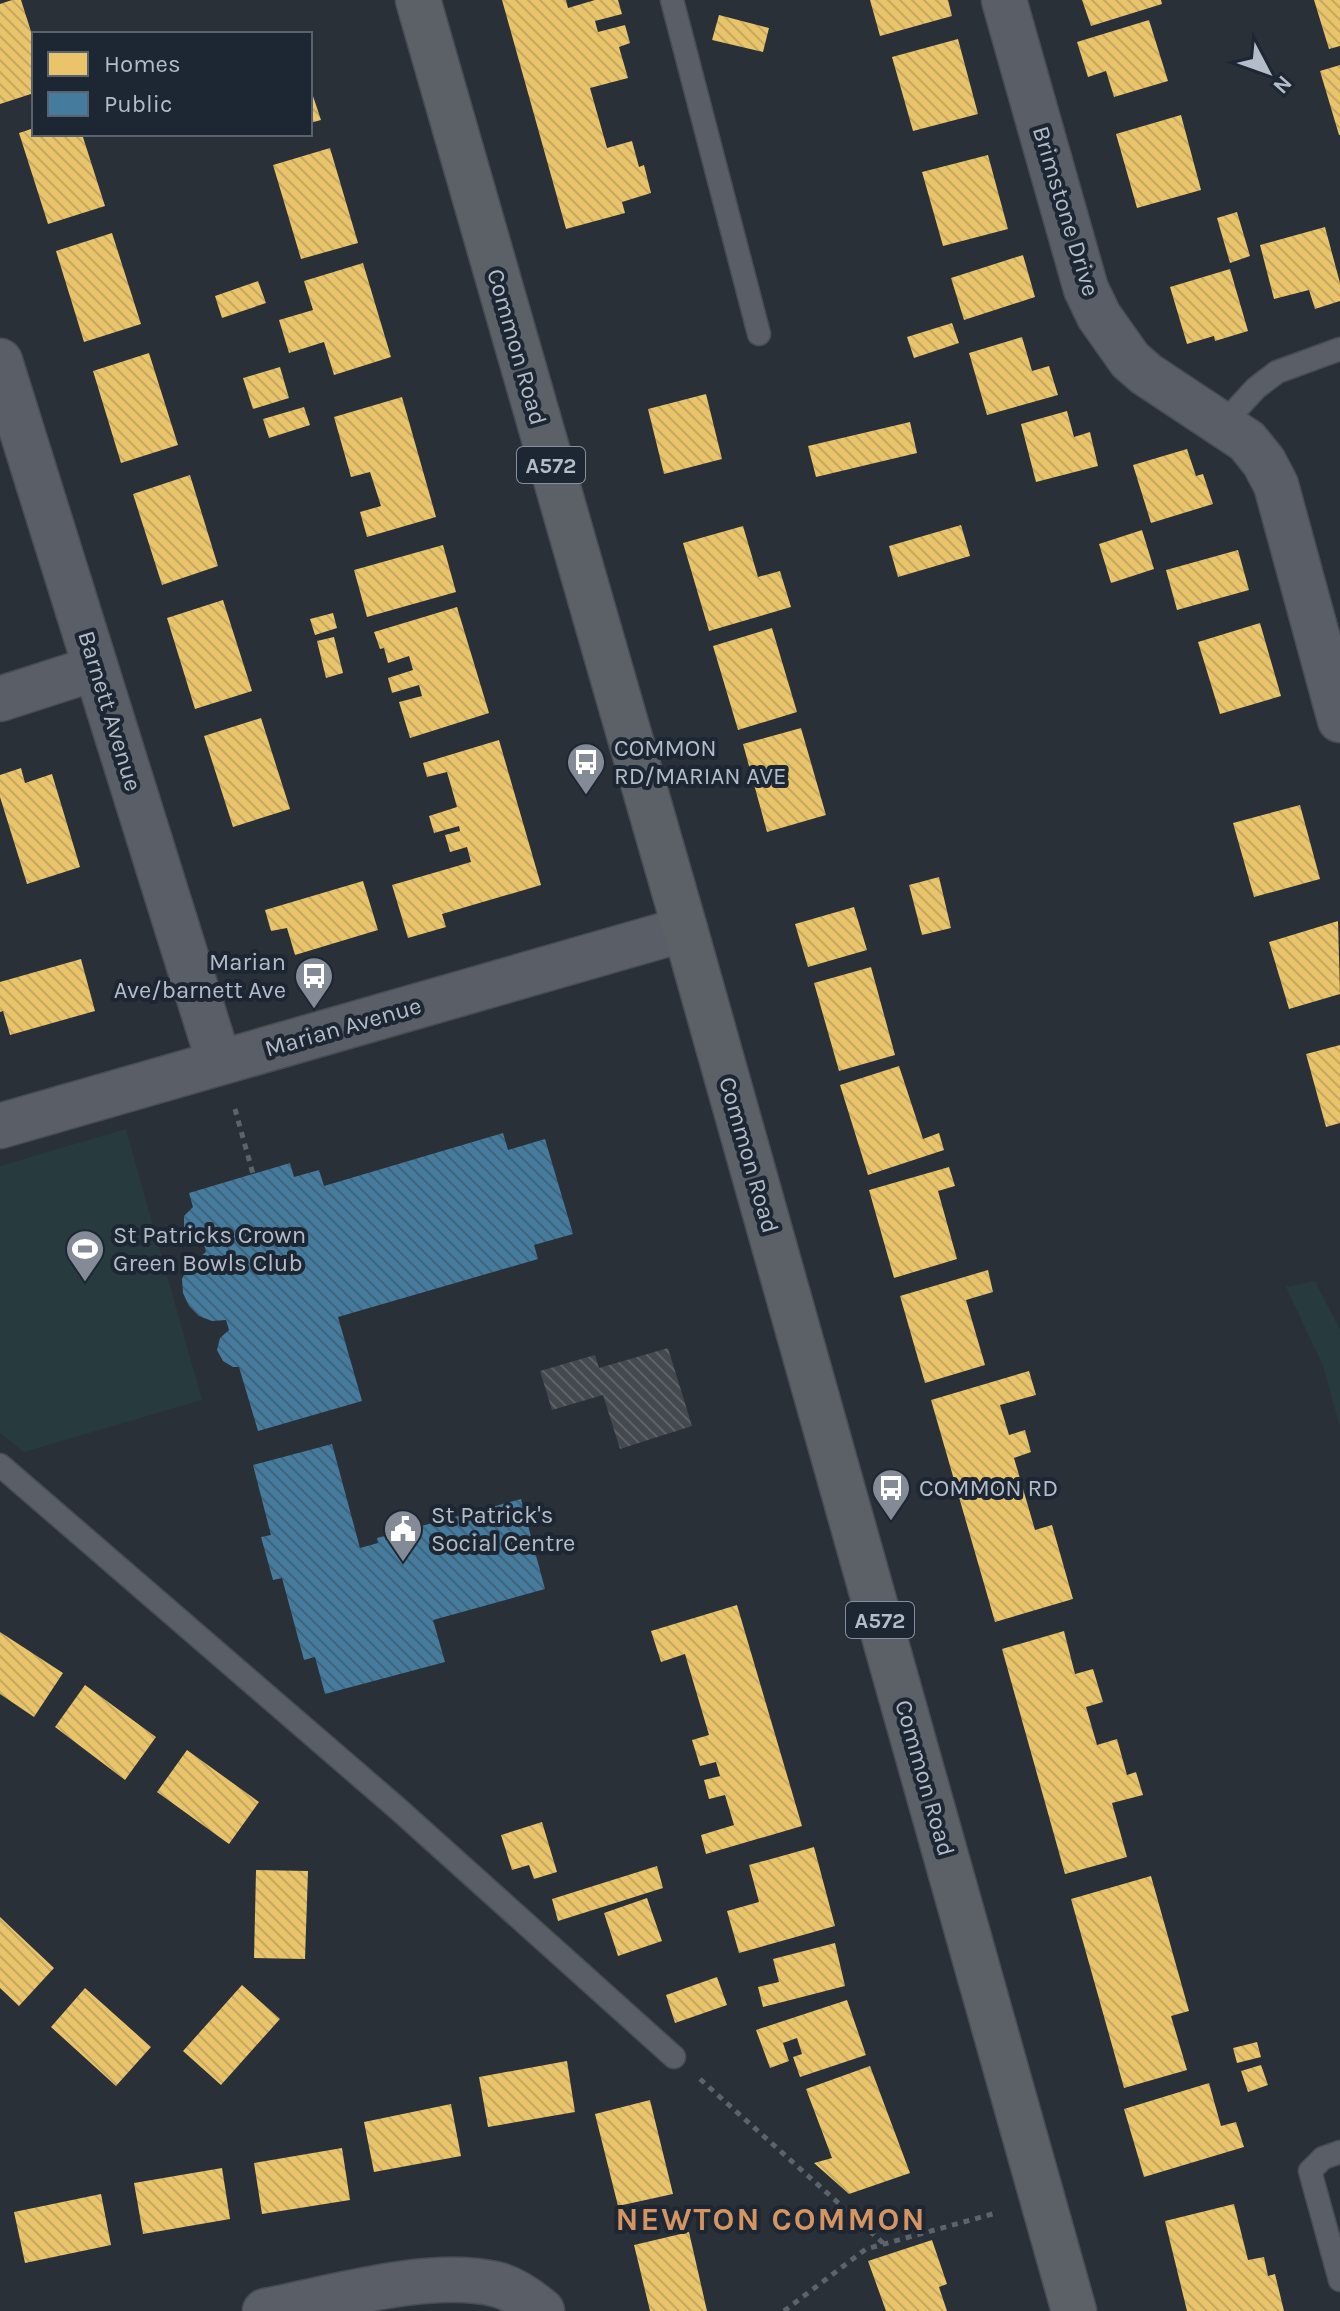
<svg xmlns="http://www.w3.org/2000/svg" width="1340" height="2311" font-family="Karla,sans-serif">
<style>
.green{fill:#273a3e}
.homes{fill:url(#homes-back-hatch)}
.public{fill:url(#public-back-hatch)}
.building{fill:url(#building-back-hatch)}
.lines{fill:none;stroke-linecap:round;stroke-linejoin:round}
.lane-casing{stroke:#484c53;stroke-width:25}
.street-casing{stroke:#484c53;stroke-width:47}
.primary-casing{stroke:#484c55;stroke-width:47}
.path{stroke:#5d636a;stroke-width:5;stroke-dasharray:6 6;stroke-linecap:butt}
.lane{stroke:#5a5e66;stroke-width:22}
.street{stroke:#5a5e66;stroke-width:44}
.primary{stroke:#5c6168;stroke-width:44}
.labels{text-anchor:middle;stroke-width:8;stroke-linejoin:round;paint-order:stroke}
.shield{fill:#1d2633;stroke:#878f9c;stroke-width:2}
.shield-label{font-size:22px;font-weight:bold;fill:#b4bcc9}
.street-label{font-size:24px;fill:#b4bcc9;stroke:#1d2633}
.poi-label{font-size:24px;fill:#b4bcc9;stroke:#1d2633;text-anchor:start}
.district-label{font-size:32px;font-weight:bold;letter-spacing:2px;fill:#d59563;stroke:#1d2633}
</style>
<defs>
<pattern id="homes-back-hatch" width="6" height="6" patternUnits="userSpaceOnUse" patternTransform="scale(2)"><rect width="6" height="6" fill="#e9c46a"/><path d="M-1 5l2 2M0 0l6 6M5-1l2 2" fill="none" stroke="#c5a861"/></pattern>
<pattern id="public-back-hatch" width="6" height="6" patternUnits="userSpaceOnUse" patternTransform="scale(2)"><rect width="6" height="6" fill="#457b9d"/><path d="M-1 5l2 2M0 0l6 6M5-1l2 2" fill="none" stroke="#40647b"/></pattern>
<pattern id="building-back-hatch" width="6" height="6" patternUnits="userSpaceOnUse" patternTransform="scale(2)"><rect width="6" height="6" fill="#444950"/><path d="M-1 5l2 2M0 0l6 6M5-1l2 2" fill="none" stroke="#5d6168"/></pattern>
</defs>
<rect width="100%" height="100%" fill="#2a3038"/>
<path class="green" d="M126 1129 202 1400 24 1452 0 1433V1166Z
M1315 1281 1340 1330V1427L1323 1366 1286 1287Z"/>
<path class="homes" d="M12 0H21L34 41V93L0 104V4Z
M502 0H566L568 8 595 0H618L622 14 595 21 598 32 625 25 630 43 619 47 628 78 590 88 607 148 632 141 639 167 644 165 651 193 622 202 625 213 566 229Z
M870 0H948L952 16 880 36Z
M1082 0H1161L1162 4 1091 26Z
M1314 0H1340V46L1329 49Z
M719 15 769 28 763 52 712 40Z
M1149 20 1168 81 1114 97 1106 71 1088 77 1077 42Z
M958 39 978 114 913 131 892 57Z
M1340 65V135H1339L1320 71Z
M310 87 321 120 310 123Z
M1181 115 1201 190 1137 208 1116 134Z
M34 128V134H82L105 206 48 224 19 133Z
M330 148 358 243 301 259 273 165Z
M988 155 1008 229 943 246 922 172Z
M1237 212 1250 256 1230 263 1217 218Z
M1325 227 1340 283V301L1315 309 1309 290 1274 299 1260 245Z
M112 233 141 324 84 342 56 251Z
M1023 255 1035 297 964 320 951 278Z
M363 263 391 357 334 375 324 342 289 353 279 320 313 310 304 281Z
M1230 269 1248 331 1215 341 1214 336 1187 344 1170 287Z
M258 281 266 303 222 318 215 296Z
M952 323 959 343 914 358 907 337Z
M1022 337 1032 371 1049 366 1058 395 987 415 969 353Z
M149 353 178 445 121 463 93 371Z
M280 367 289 398 253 409 243 378Z
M706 394 722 459 664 474 648 409Z
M402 397 436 517 367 537 360 512 381 506 370 472 351 477 334 417Z
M304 407 310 425 269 438 263 419Z
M1067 411 1074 437 1090 432 1098 466 1036 482 1021 424Z
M910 422 917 453 816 477 808 446Z
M1187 449 1196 476 1203 474 1213 504 1151 523 1133 465Z
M190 475 218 566 162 585 133 494Z
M961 525 970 556 898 577 889 546Z
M743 526 758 577 780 571 791 607 709 631 683 543Z
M1142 530 1154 569 1111 583 1099 544Z
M443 545 456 592 367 617 354 570Z
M1238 550 1249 590 1177 610 1166 570Z
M223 600 252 691 195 709 167 618Z
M457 607 489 713 410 738 399 702 422 696 419 685 392 693 388 678 413 670 409 656 388 663 384 648 380 649 374 632Z
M333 613 337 628 315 635 310 619Z
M1260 623 1281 696 1220 714 1198 642Z
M772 628 797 712 738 730 713 646Z
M334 637 343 673 326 678 317 641Z
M261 718 290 809 233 827 204 736Z
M801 728 826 815 767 832 743 744Z
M499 740 541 885 442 914 446 927 408 938 392 885 471 862 467 847 450 852 445 835 460 831 459 826 434 833 429 816 457 807 447 772 427 777 423 763Z
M21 768 25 783 52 774 80 867 27 884 0 797V775Z
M1300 805 1320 879 1254 897 1233 823Z
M939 877 951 928 922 935 909 885Z
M363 881 378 930 295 955 287 928 271 931 265 910Z
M854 907 867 950 808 967 795 924Z
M1338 921 1340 994 1289 1009 1269 942Z
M81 959 95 1011 10 1035 3 1011 0 1012V982Z
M871 967 895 1055 839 1071 814 983Z
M1340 1045V1123L1326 1127 1306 1054Z
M899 1066 923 1139 939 1133 944 1150 868 1175 840 1085Z
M949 1167 955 1186 938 1191 957 1259 894 1278 869 1190Z
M988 1270 993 1292 966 1300 985 1365 925 1383 900 1296Z
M1029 1371 1036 1395 1000 1405 1009 1435 1025 1430 1031 1452 1014 1458 1035 1530 1052 1525 1073 1599 995 1622 931 1400Z
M737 1605 802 1826 706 1854 701 1835 734 1825 725 1795 709 1799 704 1780 720 1776 716 1762 700 1766 692 1740 709 1735 685 1654 661 1662 651 1631Z
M1064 1631 1075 1674 1093 1669 1103 1702 1086 1707 1097 1745 1117 1739 1127 1775 1136 1772 1143 1795 1112 1803 1127 1857 1065 1874 1002 1649Z
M0 1632 63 1673 34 1717 0 1694Z
M85 1685 156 1737 125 1780 55 1727Z
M187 1750 259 1802 229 1844 157 1792Z
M542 1822 557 1872 534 1879 529 1865 512 1870 501 1835Z
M814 1847 835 1926 739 1953 727 1911 759 1902 749 1865Z
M657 1866 663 1888 558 1921 552 1899Z
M256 1870 308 1871 305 1959 254 1958Z
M1151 1876 1189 2011 1171 2016 1187 2070 1124 2088 1071 1899Z
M647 1898 662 1941 618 1956 604 1913Z
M0 1917 54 1968 19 2006 0 1988Z
M835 1943 845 1986 763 2007 758 1987 779 1982 773 1959Z
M717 1977 727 2005 675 2023 666 1995Z
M242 1985 280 2019 221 2085 183 2051Z
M85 1988 151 2047 116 2086 51 2027Z
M847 2000 866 2055 800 2077 793 2057 802 2054 797 2038 783 2043 789 2061 770 2068 756 2030Z
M1257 2042 1261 2057 1237 2063 1233 2048Z
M567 2061 575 2112 488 2127 479 2077Z
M1261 2065 1268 2085 1248 2092 1241 2071Z
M870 2066 910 2173 849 2194 814 2163 832 2158 806 2089Z
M1209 2083 1221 2126 1236 2122 1244 2147 1144 2177 1124 2109Z
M650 2100 673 2194 618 2206 595 2114Z
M451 2104 461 2156 374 2172 364 2122Z
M342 2148 350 2200 262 2214 254 2163Z
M222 2168 230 2219 143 2234 134 2183Z
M101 2194 111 2245 25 2263 14 2212Z
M1234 2204 1248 2260 1264 2257 1268 2276 1275 2274 1284 2311H1187L1165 2221Z
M689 2232 707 2311H650L634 2245Z
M932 2240 947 2284 939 2287 947 2311H886L868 2261Z"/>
<path class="public" d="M503 1133 508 1150 545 1139 573 1234 534 1245 538 1259 338 1317 362 1401 258 1431 239 1367H233L223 1361 217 1350 220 1338 229 1330 226 1320 212 1321 199 1316 189 1306 183 1293 182 1279 188 1266 206 1252 204 1244 192 1241 184 1233V1216L193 1207 189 1193 290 1163 294 1177 319 1170 324 1186Z
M332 1444 360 1548 378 1543 377 1538 521 1499 545 1589 433 1620 445 1662 325 1694 315 1657 304 1660 282 1578 273 1580 261 1537 271 1535 253 1465Z"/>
<path class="building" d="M668 1348 692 1426 620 1449 603 1395 552 1410 540 1371 595 1355 599 1368Z"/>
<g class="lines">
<defs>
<path id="lane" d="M672 0 759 334
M1223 424 1256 388 1277 372 1340 349
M0 1465 397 1808 674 2057
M1340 2152 1323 2158 1310 2171 1340 2280"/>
<path id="street" d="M1004 0 1086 289 1099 316 1130 360 1146 374 1247 441 1264 462 1276 485 1340 720
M0 361 219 1062
M0 699 96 668
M0 1126 685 929
M265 2311C332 2298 428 2269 495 2284 513 2288 529 2300 542 2311"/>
<path id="primary" d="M418 0 685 929 1074 2311"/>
</defs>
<use href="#lane" class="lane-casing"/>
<use href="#street" class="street-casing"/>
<use href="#primary" class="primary-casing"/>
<path class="path" d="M235 1109 253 1174
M700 2079 883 2243
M784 2311 866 2249 996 2213"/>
<use href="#lane" class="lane"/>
<use href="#street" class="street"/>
<use href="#primary" class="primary"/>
</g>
<defs>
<symbol id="bus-pin" viewBox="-11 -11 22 30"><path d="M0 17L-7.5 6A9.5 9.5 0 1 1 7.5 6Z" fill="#848b96" stroke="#1d2633"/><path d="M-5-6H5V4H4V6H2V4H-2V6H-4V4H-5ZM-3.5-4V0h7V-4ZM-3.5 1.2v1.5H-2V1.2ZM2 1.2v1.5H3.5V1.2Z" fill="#fff"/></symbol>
<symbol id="stadium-pin" viewBox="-11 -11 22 30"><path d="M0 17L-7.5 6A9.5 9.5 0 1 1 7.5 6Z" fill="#848b96" stroke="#1d2633"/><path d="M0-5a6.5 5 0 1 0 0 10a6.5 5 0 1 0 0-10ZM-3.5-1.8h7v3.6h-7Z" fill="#fff"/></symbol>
<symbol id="civic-pin" viewBox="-11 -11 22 30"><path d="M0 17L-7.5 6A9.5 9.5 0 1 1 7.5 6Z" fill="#848b96" stroke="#1d2633"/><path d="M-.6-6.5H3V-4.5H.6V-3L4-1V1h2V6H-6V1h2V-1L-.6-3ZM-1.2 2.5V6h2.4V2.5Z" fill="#fff"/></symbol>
</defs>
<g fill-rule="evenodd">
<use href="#bus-pin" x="564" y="740" width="44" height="60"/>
<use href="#bus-pin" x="292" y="954" width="44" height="60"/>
<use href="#stadium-pin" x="63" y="1227" width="44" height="60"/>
<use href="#bus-pin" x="869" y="1466" width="44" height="60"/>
<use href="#civic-pin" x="381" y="1507" width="44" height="60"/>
</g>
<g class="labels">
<g class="shield">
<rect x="517" y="447" width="68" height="36" rx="6"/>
<rect x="846" y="1602" width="68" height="36" rx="6"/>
</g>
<g class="shield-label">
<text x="551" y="473">A572</text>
<text x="880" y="1628">A572</text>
</g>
<g class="street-label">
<text transform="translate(1066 211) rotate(73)" y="8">Brimstone Drive</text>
<text transform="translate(517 347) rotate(74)" y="8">Common Road</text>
<text transform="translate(110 711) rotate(73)" y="8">Barnett Avenue</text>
<text transform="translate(343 1027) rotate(-16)" y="8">Marian Avenue</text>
<text transform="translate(749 1155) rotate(74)" y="8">Common Road</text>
<text transform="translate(925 1778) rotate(74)" y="8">Common Road</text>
</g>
<g class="poi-label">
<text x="614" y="756">COMMON<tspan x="614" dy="28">RD/MARIAN AVE</tspan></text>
<text x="286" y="970" text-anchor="end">Marian<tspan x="286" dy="28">Ave/barnett Ave</tspan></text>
<text x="113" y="1243">St Patricks Crown<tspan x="113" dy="28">Green Bowls Club</tspan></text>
<text x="919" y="1496">COMMON RD</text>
<text x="431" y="1523">St Patrick's<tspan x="431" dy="28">Social Centre</tspan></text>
</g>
<g class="district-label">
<text x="771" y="2230">NEWTON COMMON</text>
</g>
</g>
<rect x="32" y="32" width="280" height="104" fill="#1d2633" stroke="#59626f" stroke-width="2"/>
<rect x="48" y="52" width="40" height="24" fill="#e9c46a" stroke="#59626f" stroke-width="2"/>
<text x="104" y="72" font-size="24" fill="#b4bcc9">Homes</text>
<rect x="48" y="92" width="40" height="24" fill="#457b9d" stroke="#59626f" stroke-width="2"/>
<text x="104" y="112" font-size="24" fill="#b4bcc9">Public</text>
<g transform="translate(1268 72) rotate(131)" stroke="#1d2633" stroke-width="6" paint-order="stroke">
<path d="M0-6L14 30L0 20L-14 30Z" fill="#b4bcc9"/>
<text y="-12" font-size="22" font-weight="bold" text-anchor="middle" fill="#b4bcc9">N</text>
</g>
</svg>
